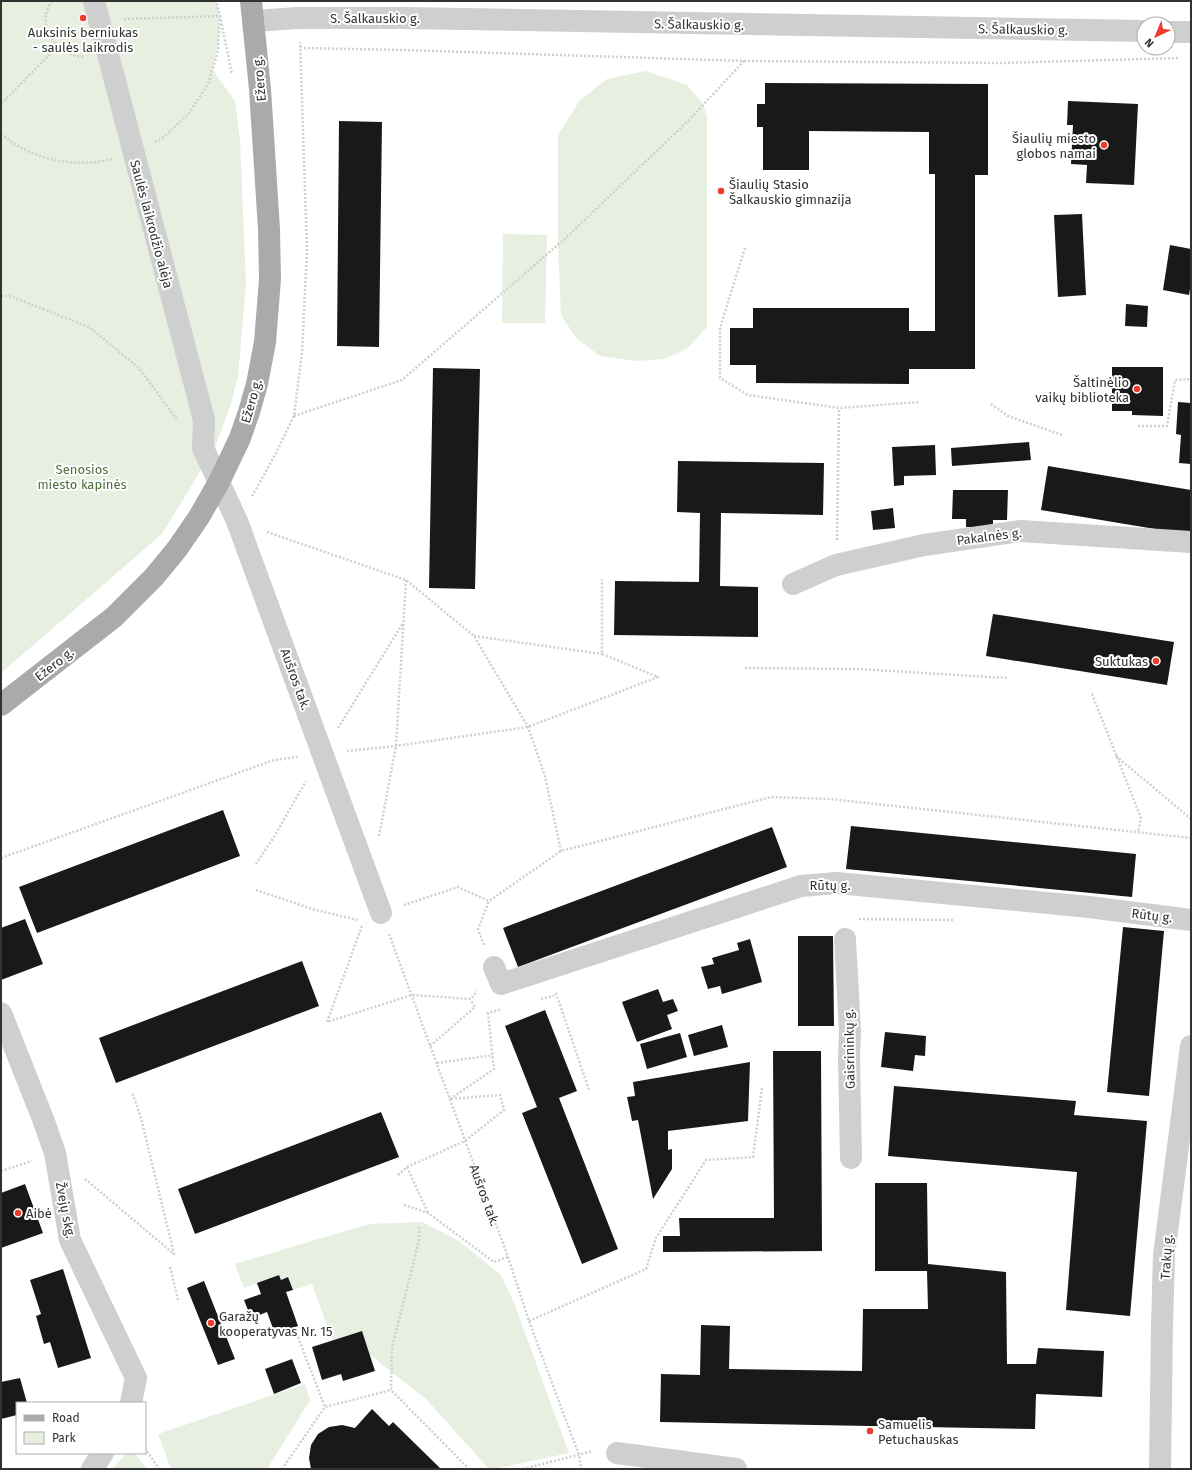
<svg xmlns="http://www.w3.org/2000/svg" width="1192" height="1470" font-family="'Fira Sans',sans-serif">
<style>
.green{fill:#e6efe0}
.building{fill:#191919}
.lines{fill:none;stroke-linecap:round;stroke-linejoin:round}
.path{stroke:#cfcfcf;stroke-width:2.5;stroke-dasharray:2 2;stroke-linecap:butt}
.minor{stroke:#cfcfcf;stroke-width:22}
.major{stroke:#aaa;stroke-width:22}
.poi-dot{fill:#ed3c2f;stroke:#fff;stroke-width:1.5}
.labels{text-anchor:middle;stroke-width:4;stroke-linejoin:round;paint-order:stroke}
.street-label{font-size:13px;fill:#323232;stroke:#fff}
.poi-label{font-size:13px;fill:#323232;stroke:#fff;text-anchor:start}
.park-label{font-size:13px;fill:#4d703c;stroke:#fff}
</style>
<rect width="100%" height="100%" fill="#fff"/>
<path class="green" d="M1 1H216C222 25 219 46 212 69L235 101 240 139 246 284 238 377 230 407 215 447 162 534 1 673Z
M646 71 687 85 703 104 707 117V327L687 349 664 359 637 361 600 356 576 338 561 315 558 245V135L580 100 607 79Z
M503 234 547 235 545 323H502Z
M421 1222 459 1241 501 1275 514 1303 569 1453 494 1469H489L426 1399 370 1355 362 1331 332 1340 312 1284 293 1290 288 1277 281 1280 279 1275 244 1288 235 1264 369 1224Z
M305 1384 310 1400 267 1469H171L158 1434Z
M127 1453H135L147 1469H112Z"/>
<path class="building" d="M765 83 988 84V175H975V369H909V384L756 383V365H730V328H753V308H909V331H935V174H929V132L809 131V170H763V127H757V104H765Z
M1068 101 1138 104 1134 185 1086 183 1087 165 1071 164 1073 125H1067Z
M339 121 382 122 379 347 337 346Z
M1082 214 1086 295 1058 297 1054 215Z
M1170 245 1191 249V283L1189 295 1163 290Z
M1126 304 1148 306 1147 327 1125 326Z
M1112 367H1163V416L1132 415V411H1112Z
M433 368 480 369 475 589 429 588Z
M1178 402 1191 403V464L1179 463 1181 435 1176 434Z
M1029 442 1031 460 952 466 951 448Z
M935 445 936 475 904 476V485L894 486 892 447Z
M678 461 824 463 823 515 721 513 720 586 758 587V637L614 635 615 581 699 582 700 513 677 512Z
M1048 466 1191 490V535L1041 510Z
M953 490H1008L1007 520H993V527H966V519H952Z
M893 508 895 528 873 530 871 511Z
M993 614 1174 642 1167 685 986 656Z
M223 810 240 856 37 933 19 887Z
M851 826 1136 854 1132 897 846 869Z
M772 827 787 867 518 967 503 928Z
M25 919 43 964 1 980V928Z
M1123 927 1164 931 1149 1096 1107 1092Z
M798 936H833L834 1026H798Z
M750 939 762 982 722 994 720 986 708 989 701 967 714 964 712 958 739 950 737 943Z
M302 961 319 1006 116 1083 99 1038Z
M658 989 663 1002 673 999 678 1011 667 1015 672 1029 637 1042 622 1002Z
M545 1010 577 1091 559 1098 618 1249 582 1264 522 1113 537 1107 505 1026Z
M722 1025 728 1047 694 1056 688 1035Z
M885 1032 926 1036 925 1056 915 1055 913 1071 881 1067Z
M680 1033 687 1057 647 1069 640 1044Z
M773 1051H821L822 1251 663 1252V1236H680L679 1218H774Z
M750 1062 748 1121 668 1131V1150L672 1149V1169L653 1199 638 1120 632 1121 627 1097 635 1096 633 1082Z
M894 1086 1076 1101 1074 1115 1147 1121 1130 1316 1066 1310 1077 1172 888 1156Z
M381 1112 399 1157 195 1234 178 1189Z
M875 1183H927L928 1264 1006 1272 1007 1364H1036L1038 1348 1104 1351 1102 1397 1036 1394 1035 1429 660 1422 661 1374 700 1375 701 1325 730 1326 729 1369 862 1371 863 1309H928L927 1271H875Z
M25 1184 43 1233 1 1248V1193Z
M63 1269 91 1358 58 1368 50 1342 44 1344 36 1316 41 1314 30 1280Z
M279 1275 281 1280 288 1277 293 1290 286 1292 298 1326 275 1334 267 1312 251 1318 244 1300 261 1294 257 1283Z
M204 1281 235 1359 218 1365 187 1288Z
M362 1331 375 1371 343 1381 341 1374 322 1380 312 1347Z
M292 1359 301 1383 274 1394 265 1369Z
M20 1378 27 1403H17V1415L1 1419V1382Z
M372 1409 389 1426 393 1422 441 1469H311L309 1458 311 1445 318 1434 329 1427 342 1425 355 1428Z"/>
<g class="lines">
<path class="path" d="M52 1C34 26 57 56 84 57
M124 19 220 16 232 74
M744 61 1002 63 1179 58
M1 104 57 47
M1 134C30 159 75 169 112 159
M155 142 164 137 189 113 208 84 218 51 220 16 216 1
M745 248 720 328V378L748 395 839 408 919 402
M1 296H10L89 327 139 368 178 421
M991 404 1008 416 1062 435
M294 416 402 380 567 237 689 120 744 61 404 50 301 48
M1138 426H1167L1175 380 1191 379
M252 496 273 459 294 416 302 353 307 250 300 42
M267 532 406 580 474 636 528 727 545 776 561 851
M837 540 839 408
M474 636 602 654
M745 668 858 669 1007 678
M1092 694 1141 818 1138 832
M338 728 403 623
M347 751 396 746 528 727 658 677 602 654V579
M1116 756 1191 819
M379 836 396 746 406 580
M1 858 274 760 298 757
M256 864 274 837 306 781
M256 890 312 909 358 920
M404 905 458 887 489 901 561 851 771 797 830 799 1191 838
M859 919 954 920
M362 926 327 1022 412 995 471 999 477 991
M389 934 508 1257 529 1321 579 1455 581 1469
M484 945 478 929 489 901
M556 993 589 1090
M541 999 556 995
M430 1046 475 1007 471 1000
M437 1063 493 1055
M450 1099 494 1069 488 1013 502 1009
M407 1167 428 1213
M1 1171 32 1161
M398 1175 407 1167 465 1141 504 1110 500 1095 450 1099
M85 1179 174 1254 141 1118 132 1092
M404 1205 428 1213 494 1262 508 1257
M419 1227V1240L392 1348 391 1390 469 1469
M170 1267 178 1300
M529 1321 646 1269 656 1238 706 1160 753 1157 762 1088
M298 1337 325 1407
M145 1448 159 1469
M282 1469 325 1407 391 1390
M523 1469 593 1451"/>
<path class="minor" d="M94 1 204 420 203 448 237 521 381 913
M253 21 297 18H404L1144 31
M1168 32H1191
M793 584 836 565 924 545 1021 531 1191 542
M845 939 850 1031 849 1059 851 1158
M494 967 501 984 801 886 837 883 1089 907 1191 920
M1 1013 43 1119 55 1153 70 1240 136 1378 131 1403
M617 1453 736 1469
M92 1469 103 1453
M1160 1469 1162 1326 1164 1255 1191 1046"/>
<path class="major" d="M1 705 114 617 154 577 177 549 199 517 219 482 240 438 249 412 257 384 265 342 270 279 269 229 260 89 251 1"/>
</g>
<g class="poi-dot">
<circle cx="83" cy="18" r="4"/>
<circle cx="1104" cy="145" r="4"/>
<circle cx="721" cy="191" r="4"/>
<circle cx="1137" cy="389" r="4"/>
<circle cx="1156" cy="661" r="4"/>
<circle cx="18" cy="1213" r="4"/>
<circle cx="211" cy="1323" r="4"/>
<circle cx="870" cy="1431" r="4"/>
</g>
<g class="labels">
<g class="street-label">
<text x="375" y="23">S. Šalkauskio g.</text>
<text transform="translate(699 24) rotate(1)" y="5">S. Šalkauskio g.</text>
<text transform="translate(1023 29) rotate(1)" y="5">S. Šalkauskio g.</text>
<text transform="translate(259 79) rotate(-95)" y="5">Ežero g.</text>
<text transform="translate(152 224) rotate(75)" y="5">Saulės laikrodžio alėja</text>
<text transform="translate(251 401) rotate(-74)" y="5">Ežero g.</text>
<text transform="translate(989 536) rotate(-7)" y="5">Pakalnės g.</text>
<text transform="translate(54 664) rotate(-38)" y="5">Ežero g.</text>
<text transform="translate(296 679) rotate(70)" y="5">Aušros tak.</text>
<text x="830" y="890">Rūtų g.</text>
<text transform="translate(1152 915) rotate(7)" y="5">Rūtų g.</text>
<text transform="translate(849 1049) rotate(-91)" y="5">Gaisrininkų g.</text>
<text transform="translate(485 1195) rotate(70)" y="5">Aušros tak.</text>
<text transform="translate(66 1210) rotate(79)" y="5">Žvejų skg.</text>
<text transform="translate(1166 1257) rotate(-86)" y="5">Trakų g.</text>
</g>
<g class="poi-label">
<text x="83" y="37" text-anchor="middle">Auksinis berniukas<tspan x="83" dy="15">- saulės laikrodis</tspan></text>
<text x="1096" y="143" text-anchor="end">Šiaulių miesto<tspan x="1096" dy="15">globos namai</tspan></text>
<text x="729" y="189">Šiaulių Stasio<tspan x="729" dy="15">Šalkauskio gimnazija</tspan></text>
<text x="1129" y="387" text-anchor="end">Šaltinėlio<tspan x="1129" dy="15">vaikų biblioteka</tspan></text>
<text x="1148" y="666" text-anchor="end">Suktukas</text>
<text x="26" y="1218">Aibė</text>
<text x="219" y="1321">Garažų<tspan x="219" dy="15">kooperatyvas Nr. 15</tspan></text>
<text x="878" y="1429">Samuelis<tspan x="878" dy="15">Petuchauskas</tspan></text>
</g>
<g class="park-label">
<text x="82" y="474">Senosios<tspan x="82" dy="15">miesto kapinės</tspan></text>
</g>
</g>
<rect width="1192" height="1470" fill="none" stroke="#323232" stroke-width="4"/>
<rect x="16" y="1402" width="130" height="52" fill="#ffffff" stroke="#adadad"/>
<rect x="24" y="1415" width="20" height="6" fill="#aaaaaa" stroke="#adadad"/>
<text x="52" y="1422" font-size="12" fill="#323232">Road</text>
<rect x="24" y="1432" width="20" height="12" fill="#e6efe0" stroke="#adadad"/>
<text x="52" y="1442" font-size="12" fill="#323232">Park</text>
<g transform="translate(1156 36) rotate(224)"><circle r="19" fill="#ffffff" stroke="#adadad"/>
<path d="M0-3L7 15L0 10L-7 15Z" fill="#ed3c2f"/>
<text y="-6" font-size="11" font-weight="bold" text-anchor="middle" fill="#323232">N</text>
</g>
</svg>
